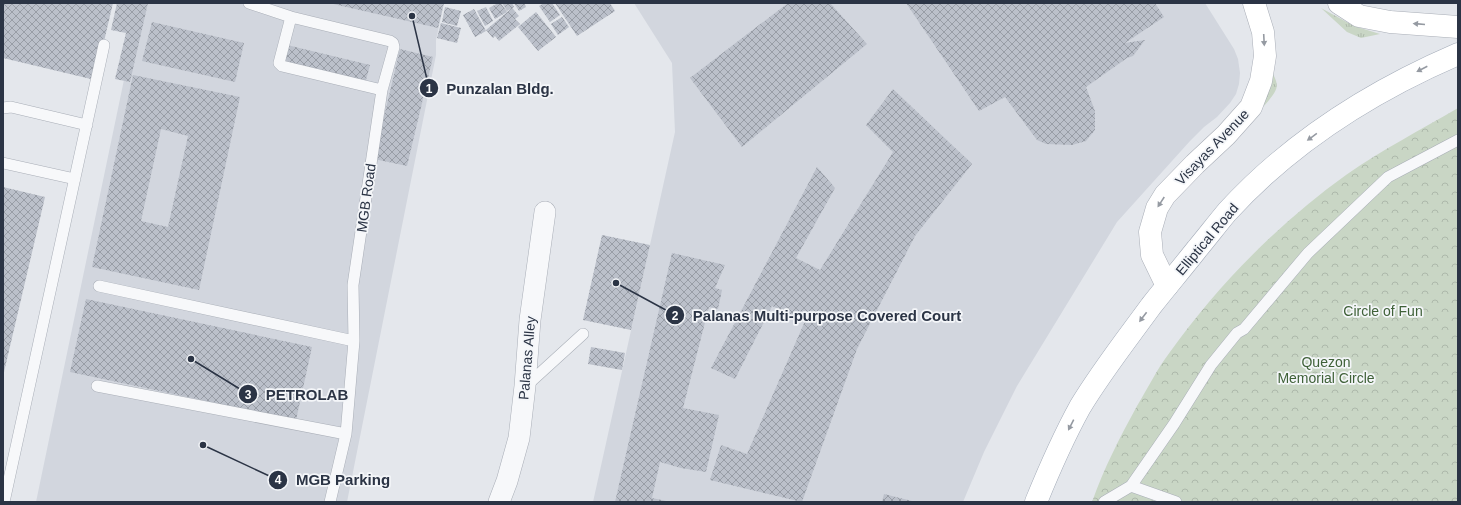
<svg xmlns="http://www.w3.org/2000/svg" width="1461" height="505" font-family="Arial,sans-serif">
<style>
.built{fill:#d2d6de}
.grass{fill:url(#grass-tufts)}
.park{fill:url(#park-crowns)}
.building{fill:url(#building-cross-hatch);fill-rule:evenodd}
.lines{fill:none;stroke-linecap:round;stroke-linejoin:round}
.lane-casing{stroke:#a9aeb7;stroke-width:12}
.street-casing{stroke:#a9aeb7;stroke-width:22}
.secondary-casing{stroke:#a9aeb7;stroke-width:23}
.primary-casing{stroke:#a3abb8;stroke-width:23}
.lane{stroke:#f7f8fa;stroke-width:11}
.street{stroke:#f7f8fa;stroke-width:21}
.secondary{stroke:#fff;stroke-width:22}
.primary{stroke:#fff;stroke-width:22}
.oneway{fill:#959aa2}
.labels{text-anchor:middle;stroke-width:3.5;stroke-linejoin:round;paint-order:stroke}
.street-label{font-size:14px;fill:#2b3445;stroke:#f4f6f9}
.park-label{font-size:14px;fill:#3f6138;stroke:#f4f6f9}
.leader{fill:none;stroke:#2b3445;stroke-width:1.5}
.callout-dot{fill:#2b3445;stroke:#f4f6f9;stroke-width:1.5}
.mark-label{font-size:12px;text-anchor:middle;font-weight:bold;fill:#fff}
.callout-label{font-size:15px;text-anchor:middle;font-weight:bold;fill:#2b3445;stroke:#f4f6f9;stroke-width:3.5;stroke-linejoin:round;paint-order:stroke}
</style>
<defs>
<pattern id="grass-tufts" width="24" height="20" patternUnits="userSpaceOnUse"><rect width="24" height="20" fill="#c9d6c5"/><path d="M3 7l-1-3M5 7V3M7 7l1-3M15 17l-1-3M17 17v-4M19 17l1-3" fill="none" stroke="#adb8ab"/></pattern>
<pattern id="park-crowns" width="20" height="18" patternUnits="userSpaceOnUse"><rect width="20" height="18" fill="#c9d6c5"/><path d="M2 6a3 3 0 1 1 6 0M12 15a3 3 0 1 1 6 0" fill="none" stroke="#adb8ab"/></pattern>
<pattern id="building-cross-hatch" width="8" height="8" patternUnits="userSpaceOnUse"><rect width="8" height="8" fill="#bbc0ca"/><path d="M0 0l8 8M0 8l8-8" fill="none" stroke="#989da6"/></pattern>
</defs>
<rect width="100%" height="100%" fill="#e4e7ec"/>
<path class="built" d="M140 3H444L436 40V55L347 502H36Z
M634 3H1205L1234 49 1238 59 1240 73 1239 84 1236 94 1230 103 1217 117 1204 127 1190 141 1117 222 1017 386 984 452 963 502H593L675 132 672 63Z"/>
<path class="grass" d="M1321 8 1354 26 1380 34 1361 38 1347 32Z
M1267 62C1279 86 1282 85 1264 106L1267 78Z"/>
<path class="park" d="M1458 108V502H1092C1104 468 1120 437 1137 406 1148 388 1157 369 1170 352 1218 285 1279 223 1346 175 1382 150 1420 130 1458 108Z"/>
<path class="building" d="M3 3H113L95 80 3 58Z
M117 3H148L130 82 115 79 126 33 111 30Z
M329 3H444L438 28Z
M498 3H501L507 12 495 19 489 8Z
M502 3H512L514 7 507 11Z
M514 3H524L526 7 519 11Z
M544 3H552L560 15 550 22 539 6Z
M555 3H610L615 11 577 36Z
M788 3H830L867 44 742 147 690 78Z
M906 3H1155L1164 17 1125 43 1145 40 1133 56 1127 58 1086 87 1095 111V130L1086 141 1072 145 1046 144 1037 140 1005 97 979 111Z
M445 7 461 11 457 26 442 22Z
M486 7 493 21 485 26 477 11Z
M512 8 519 16 515 19 520 24 499 41 495 36 493 38 486 30Z
M474 9 486 31 475 37 463 15Z
M536 12 556 37 538 51 518 27Z
M562 17 569 27 558 35 551 24Z
M152 22 244 43 235 82 142 61Z
M441 23 461 28 457 43 437 38Z
M287 45 370 65 365 84 282 65Z
M400 49 433 57 407 166 374 159Z
M133 75 240 97 199 290 92 267ZM161 129 188 136 168 227 141 221Z
M893 89 972 164 915 236 857 349 802 502 710 480 721 445 747 454 805 321 772 306 735 379 711 368 817 167 835 188 796 258 820 270 893 152 866 125Z
M3 187 45 197 4 372H3Z
M602 235 650 245 631 330 583 320Z
M672 253 725 265 715 288 722 290 718 309 709 307 683 408 719 415 706 472 681 468 660 462 652 498 671 502H615Z
M86 299 312 347 296 420 70 372Z
M591 347 625 353 622 370 588 364Z
M884 494 912 501V502H882Z"/>
<g class="lines">
<defs>
<path id="lane" d="M249 3 291 17 390 41 393 43 394 47 382 90 353 285 354 341 346 434 330 502
M291 17 279 63 282 66 382 90
M3 108 11 107 87 125
M3 163 75 179
M99 286 354 341
M97 386 346 434
M526 386 583 334
M1131 486 1176 502
M4 502 104 45
M1104 502 1131 486 1174 424 1211 365 1237 333 1244 329 1308 253 1388 177 1458 140"/>
<path id="street" d="M499 502 507 481 519 438 525 386 530 320 545 212"/>
<path id="secondary" d="M1339 3 1359 16 1390 22 1458 27
M1167 286 1152 255 1150 232 1157 208 1165 195 1195 164 1226 135 1251 107 1261 81 1265 56 1263 32 1254 3"/>
<path id="primary" d="M1036 502C1049 470 1063 438 1080 407 1101 372 1127 339 1151 306 1166 287 1182 268 1197 249 1207 237 1217 224 1227 212 1290 143 1372 91 1458 54"/>
</defs>
<use href="#lane" class="lane-casing"/>
<use href="#street" class="street-casing"/>
<use href="#secondary" class="secondary-casing"/>
<use href="#primary" class="primary-casing"/>
<use href="#lane" class="lane"/>
<use href="#street" class="street"/>
<use href="#secondary" class="secondary"/>
<use href="#primary" class="primary"/>
</g>
<defs><path id="oneway-solid" d="M-6-.8H1V-3.2L6.5 0L1 3.2V.8H-6Z"/></defs>
<g class="oneway">
<use href="#oneway-solid" transform="translate(1419 24) rotate(-175)"/>
<use href="#oneway-solid" transform="translate(1264 40) rotate(87)"/>
<use href="#oneway-solid" transform="translate(1422 69) rotate(153)"/>
<use href="#oneway-solid" transform="translate(1312 137) rotate(144)"/>
<use href="#oneway-solid" transform="translate(1161 202) rotate(123)"/>
<use href="#oneway-solid" transform="translate(1143 317) rotate(127)"/>
<use href="#oneway-solid" transform="translate(1071 425) rotate(117)"/>
</g>
<g class="labels">
<g class="street-label">
<text transform="translate(1212 147) rotate(-46)" y="5">Visayas Avenue</text>
<text transform="translate(366 198) rotate(-82)" y="5">MGB Road</text>
<text transform="translate(1207 239) rotate(-50)" y="5">Elliptical Road</text>
<text transform="translate(527 358) rotate(-85)" y="5">Palanas Alley</text>
</g>
<g class="park-label">
<text x="1383" y="316">Circle of Fun</text>
<text x="1326" y="367">Quezon<tspan x="1326" dy="16">Memorial Circle</tspan></text>
</g>
</g>
<path class="leader" d="M412 16L429 88M616 283L675 315M191 359L248 394M203 445L278 480"/>
<g class="callout-dot">
<circle cx="412" cy="16" r="4"/>
<circle cx="616" cy="283" r="4"/>
<circle cx="191" cy="359" r="4"/>
<circle cx="203" cy="445" r="4"/>
<circle cx="429" cy="88" r="10"/>
<circle cx="675" cy="315" r="10"/>
<circle cx="248" cy="394" r="10"/>
<circle cx="278" cy="480" r="10"/>
</g>
<g class="mark-label">
<text x="429" y="93">1</text>
<text x="675" y="320">2</text>
<text x="248" y="399">3</text>
<text x="278" y="484">4</text>
</g>
<g class="callout-label">
<text x="500" y="94">Punzalan Bldg.</text>
<text x="827" y="321">Palanas Multi-purpose Covered Court</text>
<text x="307" y="400">PETROLAB</text>
<text x="343" y="485">MGB Parking</text>
</g>
<rect width="1461" height="505" fill="none" stroke="#2b3445" stroke-width="8"/>
</svg>
